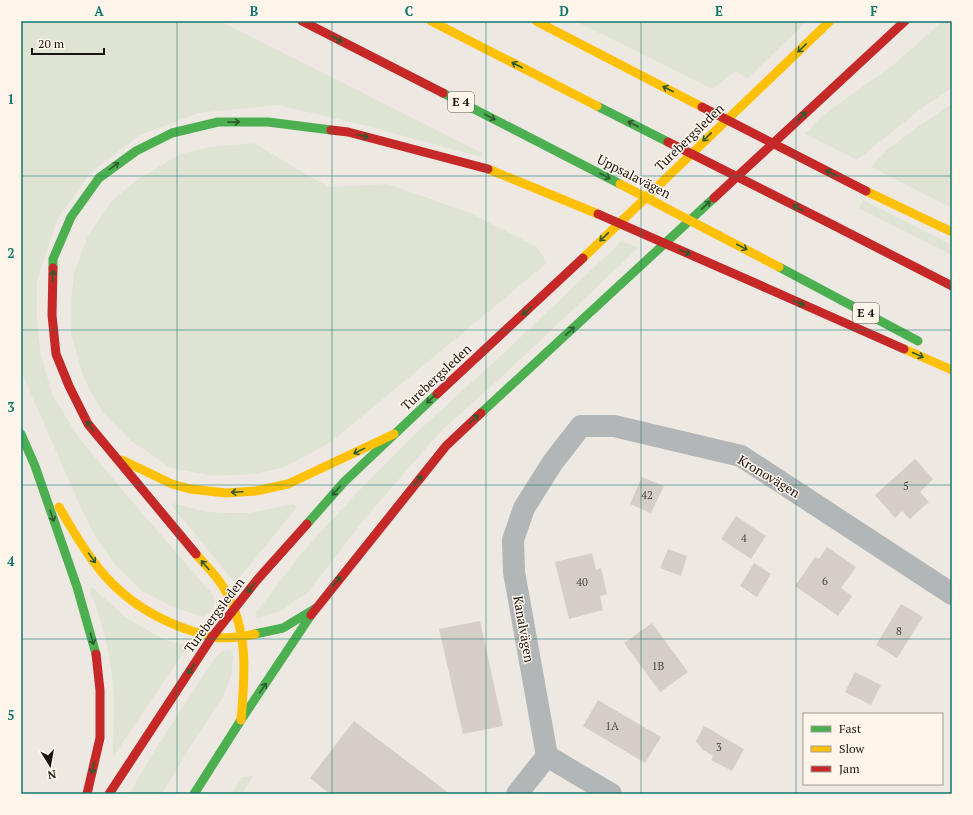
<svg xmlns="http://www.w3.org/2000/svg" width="973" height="815" font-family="'PT Serif',serif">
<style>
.green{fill:#dee3d4}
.building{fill:#d5cec7}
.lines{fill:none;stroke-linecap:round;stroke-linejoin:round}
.street{stroke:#b2b6b7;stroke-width:22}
.fast{stroke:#4caf50;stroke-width:9}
.slow{stroke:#ffc107;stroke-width:9}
.jam{stroke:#c62828;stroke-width:9}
.slow-bridge{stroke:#ffc107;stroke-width:9}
.jam-bridge{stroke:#c62828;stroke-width:9}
.oneway{stroke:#2f5a2e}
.grid{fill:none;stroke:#0f766e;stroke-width:1;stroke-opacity:0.55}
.labels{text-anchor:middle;stroke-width:3;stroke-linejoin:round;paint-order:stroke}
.number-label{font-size:11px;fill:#4a4642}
.shield{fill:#fff5eb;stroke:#5d5853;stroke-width:1}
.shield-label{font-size:12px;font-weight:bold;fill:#181512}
.street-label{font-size:13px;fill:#181512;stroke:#fff5eb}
.neatline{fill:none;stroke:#0f766e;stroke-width:1.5}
.grid-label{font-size:13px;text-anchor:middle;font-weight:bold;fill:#0f766e}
</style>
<rect width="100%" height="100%" fill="#eee8e2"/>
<path class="green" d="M21 21H220L482 153 481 157 367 126 278 105 198 113 140 135 91 172 57 220 37 281V319L41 356 53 396 79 438 130 499 213 595C216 606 213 612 203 617L173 607 142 591 117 567 96 538 81 508 21 371Z
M575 21H807L747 79 736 71 712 89Z
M943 21H952V88L927 104 857 160 805 134 822 116 893 65Z
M952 104V208L871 167 888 149 923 123Z
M254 143 307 175 330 187 388 184 470 213 537 247 547 263 331 442 285 467 254 474 213 476 171 468 130 440 103 413 84 379 71 333V300L74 273 87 238 111 202 135 181 180 154 210 147Z
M863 200 952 245V255L859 208Z
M622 241 638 248 508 371 440 432 366 517 308 592 281 611 257 618 256 613 299 556 353 497 415 434 506 351Z
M173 503 206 512 230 513H249L294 504 297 507 235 583 172 506Z
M92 587 124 616 154 634 170 642 182 644 187 647 113 757C112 739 115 720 114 702 113 667 104 622 89 590Z
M228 650 233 651 232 673 224 695 190 747 162 794H129L155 750 212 662 221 652Z
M253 776 242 794H232L242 777Z"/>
<path class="building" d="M915 459 933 479 920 492 929 502 910 519 902 511 895 518 875 495Z
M642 477 664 486 651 513 630 504Z
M736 516 766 536 751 559 721 539Z
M827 547 856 567 841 588 852 596 838 616 795 586 815 557 819 559Z
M668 549 687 556 681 576 660 568Z
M592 553 596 570 601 568 607 594 600 596 603 610 569 619 555 562Z
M754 563 771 574 757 597 740 586Z
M901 604 923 617 897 658 876 645Z
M480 621 503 726 463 734 439 629Z
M652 623 688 672 660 692 624 643Z
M855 672 881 685 871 705 845 692Z
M598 700 661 737 645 763 583 726Z
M354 721 450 794H330L310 778Z
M704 726 744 749 732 771 711 760 713 756 703 750 696 741Z"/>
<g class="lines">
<path class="street" d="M547 756 611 794
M517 794 547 756 514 572 513 540 524 508 553 462 581 426H614L741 456 952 594"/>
<path class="fast" d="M443 93 620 184
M597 106 668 142
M779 267 918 341
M53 268V259L71 217 99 178 136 151 172 133 218 122H268L331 130
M481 413 714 198
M21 434 35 466 77 587 96 654
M307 524 344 482 437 394
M255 634 283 628 316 608
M194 794 241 720 311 615"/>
<path class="slow" d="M431 21 597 106
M536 21 702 107
M488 169 598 214
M866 191 952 232
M583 258 830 21
M904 349 952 370
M122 460 172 484 190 489 226 493 256 491 288 484 394 434
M59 507C73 531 87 555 105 576 129 603 160 621 195 632 201 633 207 636 212 637 226 639 242 637 255 634
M196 554C206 566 218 577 225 590 249 631 245 675 241 720"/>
<path class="jam" d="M302 21 443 93
M331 130 348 132 488 169
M714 198 905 21
M833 225 952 286
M53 268 52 315 56 354 69 386 88 424 196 554
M764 287 904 349
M437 394 583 258
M311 615 446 446 481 413
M87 794 100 738V690L96 654
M109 794 212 637 257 580 307 524"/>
<path class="slow-bridge" d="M620 184 779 267"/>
<path class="jam-bridge" d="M702 107 866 191
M668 142 833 225
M598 214 764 287"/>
</g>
<defs><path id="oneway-shaft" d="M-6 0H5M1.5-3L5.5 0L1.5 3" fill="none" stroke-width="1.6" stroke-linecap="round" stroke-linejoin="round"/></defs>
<g class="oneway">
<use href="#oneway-shaft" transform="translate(337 39) rotate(27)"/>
<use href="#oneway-shaft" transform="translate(802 48) rotate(136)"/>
<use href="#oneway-shaft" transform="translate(517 65) rotate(-153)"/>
<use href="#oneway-shaft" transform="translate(668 89) rotate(-153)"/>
<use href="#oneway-shaft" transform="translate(802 116) rotate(-43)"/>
<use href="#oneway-shaft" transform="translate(490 117) rotate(27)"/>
<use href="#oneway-shaft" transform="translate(234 122) rotate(-1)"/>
<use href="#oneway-shaft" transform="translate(633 124) rotate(-153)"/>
<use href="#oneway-shaft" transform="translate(363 136) rotate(15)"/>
<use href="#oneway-shaft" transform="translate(707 137) rotate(136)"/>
<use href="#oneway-shaft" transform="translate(114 166) rotate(-36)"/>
<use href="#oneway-shaft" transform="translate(831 173) rotate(-153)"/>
<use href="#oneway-shaft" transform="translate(605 176) rotate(27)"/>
<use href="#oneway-shaft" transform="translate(706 205) rotate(-43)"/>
<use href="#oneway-shaft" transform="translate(798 208) rotate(-153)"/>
<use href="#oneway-shaft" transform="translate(604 237) rotate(136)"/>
<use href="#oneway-shaft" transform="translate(742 247) rotate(28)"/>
<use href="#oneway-shaft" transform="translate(685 252) rotate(24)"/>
<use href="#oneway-shaft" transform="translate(53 276) rotate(-89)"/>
<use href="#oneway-shaft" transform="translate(799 303) rotate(24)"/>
<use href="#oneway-shaft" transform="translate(527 311) rotate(137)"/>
<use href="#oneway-shaft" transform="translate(570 331) rotate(-43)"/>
<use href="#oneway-shaft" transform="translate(918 355) rotate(24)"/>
<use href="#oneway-shaft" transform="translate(431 399) rotate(137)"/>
<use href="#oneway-shaft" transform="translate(474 419) rotate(-43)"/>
<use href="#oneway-shaft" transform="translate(90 426) rotate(-125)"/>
<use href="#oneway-shaft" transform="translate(359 451) rotate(154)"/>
<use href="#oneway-shaft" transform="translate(418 480) rotate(-51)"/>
<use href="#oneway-shaft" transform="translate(336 491) rotate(132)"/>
<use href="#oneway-shaft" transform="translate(237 492) rotate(177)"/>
<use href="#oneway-shaft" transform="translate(52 516) rotate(71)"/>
<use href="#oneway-shaft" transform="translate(92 558) rotate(54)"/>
<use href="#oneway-shaft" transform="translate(205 565) rotate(-130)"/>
<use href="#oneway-shaft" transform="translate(337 581) rotate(-51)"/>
<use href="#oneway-shaft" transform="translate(251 588) rotate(128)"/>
<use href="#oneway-shaft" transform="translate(92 639) rotate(74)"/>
<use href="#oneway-shaft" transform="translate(191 669) rotate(123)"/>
<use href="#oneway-shaft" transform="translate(263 688) rotate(-55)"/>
<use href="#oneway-shaft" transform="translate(93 768) rotate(103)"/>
</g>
<path class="grid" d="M177 21V794M332 21V794M486 21V794M641 21V794M796 21V794M21 176H952M21 330H952M21 485H952M21 639H952"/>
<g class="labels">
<g class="number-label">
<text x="906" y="490">5</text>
<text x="647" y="499">42</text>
<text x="744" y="542">4</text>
<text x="825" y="585">6</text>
<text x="582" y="586">40</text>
<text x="899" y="635">8</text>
<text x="658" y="670">1B</text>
<text x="612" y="730">1A</text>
<text x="719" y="751">3</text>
</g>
<g class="shield">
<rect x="448" y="92" width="26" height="20" rx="3"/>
<rect x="853" y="303" width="26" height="20" rx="3"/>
</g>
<g class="shield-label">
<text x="461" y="106">E 4</text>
<text x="866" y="317">E 4</text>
</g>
<g class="street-label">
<text transform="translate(689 137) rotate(-44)" y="5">Turebergsleden</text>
<text transform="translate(634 176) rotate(27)" y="5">Uppsalavägen</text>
<text transform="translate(436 377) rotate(-43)" y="5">Turebergsleden</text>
<text transform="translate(769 476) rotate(31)" y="5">Kronovägen</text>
<text transform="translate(214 615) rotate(-53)" y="5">Turebergsleden</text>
<text transform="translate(524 629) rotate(80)" y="5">Kanalvägen</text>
</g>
</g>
<rect width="973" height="815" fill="none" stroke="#fff5eb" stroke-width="44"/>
<rect x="803" y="713" width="140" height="72" fill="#fff5eb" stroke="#a39b94"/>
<rect x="811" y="726" width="20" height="6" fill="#4caf50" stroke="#a39b94"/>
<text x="839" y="733" font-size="12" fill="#181512">Fast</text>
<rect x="811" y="746" width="20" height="6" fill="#ffc107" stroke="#a39b94"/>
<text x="839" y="753" font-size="12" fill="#181512">Slow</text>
<rect x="811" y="766" width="20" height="6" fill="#c62828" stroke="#a39b94"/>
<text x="839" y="773" font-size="12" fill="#181512">Jam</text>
<g transform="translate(50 765) rotate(169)" stroke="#fff5eb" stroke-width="3" paint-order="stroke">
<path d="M0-3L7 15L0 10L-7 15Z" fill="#181512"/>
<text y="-6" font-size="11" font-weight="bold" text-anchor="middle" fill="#181512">N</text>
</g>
<path d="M32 48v6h72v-6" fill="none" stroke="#181512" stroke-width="2"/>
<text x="38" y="48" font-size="12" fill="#181512" stroke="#fff5eb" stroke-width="3" paint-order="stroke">20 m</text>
<rect x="22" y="22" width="929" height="771" class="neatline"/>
<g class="grid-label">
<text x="99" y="16">A</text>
<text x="254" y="16">B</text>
<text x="409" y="16">C</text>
<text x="564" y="16">D</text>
<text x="719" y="16">E</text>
<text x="874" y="16">F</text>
<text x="11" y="104">1</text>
<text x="11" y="258">2</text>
<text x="11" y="412">3</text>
<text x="11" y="566">4</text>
<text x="11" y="720">5</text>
</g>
</svg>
